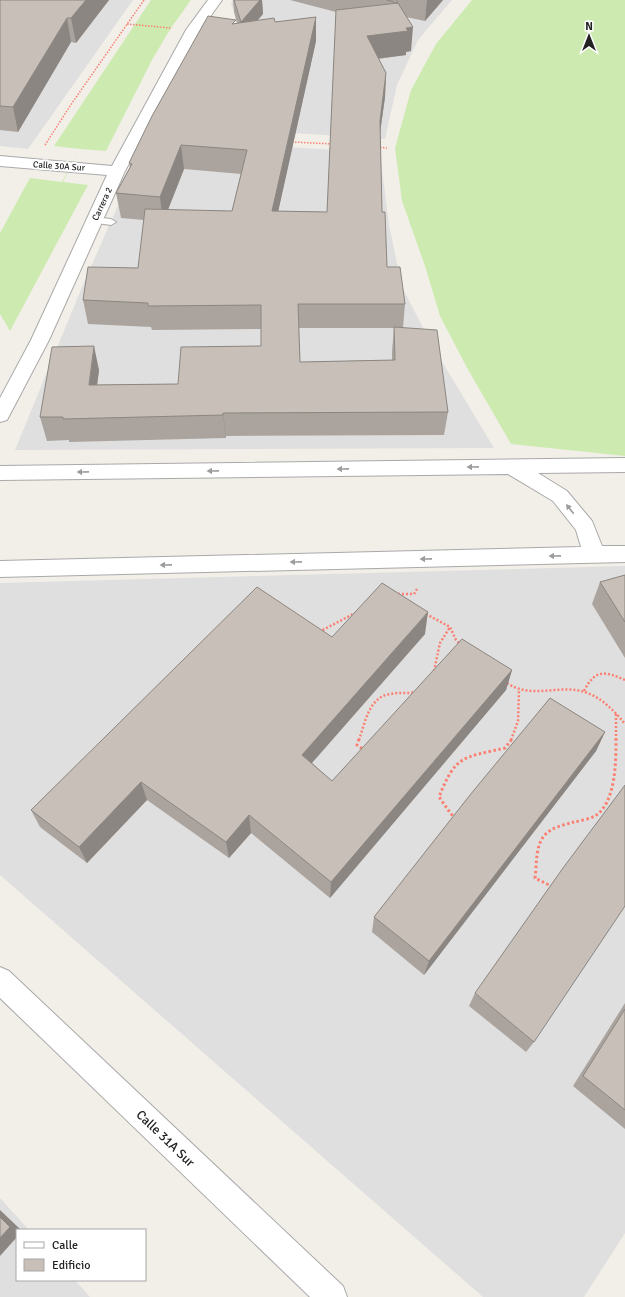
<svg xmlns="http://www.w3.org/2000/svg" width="625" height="1297" font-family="Signika,sans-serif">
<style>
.residential{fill:#e0dfdf}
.grass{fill:#cdebb0}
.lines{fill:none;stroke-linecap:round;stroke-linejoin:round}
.lane-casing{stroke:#a9a9a9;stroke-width:2}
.street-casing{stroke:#a9a9a9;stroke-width:2}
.path-far2{stroke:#fa8072;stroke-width:1.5;stroke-dasharray:1.5 1.5;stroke-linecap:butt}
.path-far1{stroke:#fa8072;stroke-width:2.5;stroke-dasharray:2 2;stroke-linecap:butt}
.path{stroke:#fa8072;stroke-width:3;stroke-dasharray:2.5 2.5;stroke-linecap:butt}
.lane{fill:#fff;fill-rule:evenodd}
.street{fill:#fff;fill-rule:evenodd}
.wall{fill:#aba49e;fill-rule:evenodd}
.shaded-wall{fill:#8b8681}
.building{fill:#c7bfb8;stroke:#8b8681}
.oneway{fill:#9c9c9c}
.labels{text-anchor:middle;stroke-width:4;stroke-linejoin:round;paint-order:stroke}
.far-street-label{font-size:9px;fill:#222;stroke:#fff}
.near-street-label{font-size:13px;fill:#222;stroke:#fff}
</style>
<rect width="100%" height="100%" fill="#f2efe9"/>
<!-- residential -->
<g class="residential">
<polygon points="0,0 133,0 28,149 0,146"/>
<polygon points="233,0 452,0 418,40 397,85 385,139 157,124 239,28 231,3"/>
<polygon points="153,138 380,153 389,225 402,287 432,345 494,448 15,450 82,287 146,142"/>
<polygon points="625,566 625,1233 584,1297 483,1297 0,875 0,583"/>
<polygon points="0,1198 29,1230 17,1230 17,1280 75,1280 90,1297 0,1297"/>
</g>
<!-- grass -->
<g class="grass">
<polygon points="151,0 191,0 171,28 153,58 106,151 80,149 63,182 88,185 10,331 0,314 0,233 30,178 62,182 80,149 54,146"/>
<polygon points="472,0 625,0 625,456 511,444 466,366 440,316 425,266 402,201 395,148 411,90 436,44"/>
</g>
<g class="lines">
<!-- lane casing -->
<g class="lane-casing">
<polygon id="lane" points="94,217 111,219 116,222 111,225 90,222 89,220"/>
</g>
<!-- street casing -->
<g class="street-casing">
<g id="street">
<polygon points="208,0 222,0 200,31 125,171 49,340 7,420 0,422 0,398 31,340 107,175 0,166 0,156 112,166 186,30"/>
<polygon points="625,458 625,472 538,473 567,491 592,521 602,546 625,546 625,562 0,577 0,561 581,547 576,530 553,501 508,474 0,480 0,466"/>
<polygon points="0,967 9,971 343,1286 347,1297 310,1297 0,998"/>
</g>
</g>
<!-- path-far2 -->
<g class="path-far2">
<polyline points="127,24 171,28"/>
<polyline points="292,142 333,144"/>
<polyline points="45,145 72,103 144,0"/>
<polyline points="377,147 387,148"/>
</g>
<!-- path-far1 -->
<g class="path-far1">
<polyline points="398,594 414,594 417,589"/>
<polyline points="426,614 450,627"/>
<polyline points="319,632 355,613"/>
<polyline points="434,671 440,643 450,627 456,640 461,645"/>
<path d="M507,683c22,15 45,4 69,7 21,3 36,18 49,34"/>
<path d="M584,691c11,-22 21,-20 41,-11"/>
<polyline points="616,714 616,740"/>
<path d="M359,740c6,-17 10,-44 32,-46 8,-2 17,0 25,-2"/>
<polyline points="511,740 518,721 519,690"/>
</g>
<!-- path -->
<g class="path">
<polyline points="359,739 357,745 364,750"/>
<path d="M457,818l-6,-4 -12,-17c17,-43 24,-39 66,-49l7,-9"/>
<path d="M553,887l-18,-9c2,-13 0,-31 9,-42 7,-9 20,-11 30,-14 6,-1 15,-3 21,-6 21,-13 21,-55 21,-77"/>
</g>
<!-- lane -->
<use href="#lane" class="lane"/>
<!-- street -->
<use href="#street" class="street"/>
</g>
<!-- wall -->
<g class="wall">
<polygon points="0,0 109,0 76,43 71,42 18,132 0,130"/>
<path d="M233,0h29l1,14 -6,7 18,1 41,-5v24l-38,170 49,1 9,-200 -46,-12h153l-18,21 -19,-4 5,34 -5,1v3l-28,4 8,14 -1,24 -5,37 2,78 5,55 18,37 -2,24 45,84 -4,23 -218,1v2l-157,4v-2l-22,1 -7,-24 59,-47 -2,15 81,-1 83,-38v-17l-109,1 -1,-3 -63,-3 -5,-24 55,-32 6,-48 -23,-2 -5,-25 14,-26 -1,-4 107,-140h1l-3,-11zM184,169l57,5 -9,37 -64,-1zM299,328h95l-2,23v9l-92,2z"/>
<polygon points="625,575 625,658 592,604 600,582"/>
<polygon points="425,634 312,763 332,781 512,670 506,690 330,898 251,833 229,858 147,800 87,863 40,827 31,810 332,637"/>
<polygon points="605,732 596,751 424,975 372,932 374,917"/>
<polygon points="475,993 534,1042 526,1052 469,1006"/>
<polygon points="625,1003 625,1129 573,1086"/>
</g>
<!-- shaded-wall -->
<g class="shaded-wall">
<polygon points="86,0 109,0 76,43 71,18"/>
<polygon points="260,0 262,0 263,14 242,38 241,22"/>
<polygon points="427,0 443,0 425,21"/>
<polygon points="316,17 316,41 273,235 272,211"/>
<polygon points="67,18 71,42 18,132 13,107"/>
<polygon points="413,27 411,51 406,52 406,55 366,60 367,36"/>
<polygon points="386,73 385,97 378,146 380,121"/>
<polygon points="181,145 184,169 163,222 160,197"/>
<polygon points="94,346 99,370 94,409 89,385"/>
<polygon points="223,413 226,436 226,438 223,415"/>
<polygon points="428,612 425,634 303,773 302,755"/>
<polygon points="512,670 506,690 330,898 331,882"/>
<polygon points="605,732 596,751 424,975 429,961"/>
<polygon points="141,782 147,800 87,863 79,847"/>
<polygon points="249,815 251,833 229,858 226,842"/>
<polygon points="0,1210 21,1230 17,1230 17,1237 0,1256"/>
</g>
<!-- building -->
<g class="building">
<polygon points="0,0 86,0 71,18 67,18 13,107 0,106"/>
<polygon points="234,0 260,0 241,22"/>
<polygon points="387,0 396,0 413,27 406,28 408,31 367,36 386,73 380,121 382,212 385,212 387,267 400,267 405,304 298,304 300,362 395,360 394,327 437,330 448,412 223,413 223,415 63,419 63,417 40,417 52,347 94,346 89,385 178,384 181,347 261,346 261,305 148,306 148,303 83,300 88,267 138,268 145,209 232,211 247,150 181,145 160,197 116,193 132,164 129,163 152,116 208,16 236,20 232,24 274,18 275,22 316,17 272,211 327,212 336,10 398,3"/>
<polygon points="625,575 625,622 600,582"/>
<polygon points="382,583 428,612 302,755 332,781 462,639 512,670 331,882 249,815 226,842 141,782 79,847 31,810 257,587 332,637"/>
<polygon points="550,698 605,732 429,961 374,917 470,795"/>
<polygon points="625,785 625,906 534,1042 475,993 563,868"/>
<polygon points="625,1009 625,1110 583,1076"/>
<polygon points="0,1217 10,1227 0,1238"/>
</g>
<!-- one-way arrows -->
<defs><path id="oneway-solid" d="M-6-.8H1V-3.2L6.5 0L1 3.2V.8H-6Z"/></defs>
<g class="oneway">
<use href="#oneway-solid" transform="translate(473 467) rotate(179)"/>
<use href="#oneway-solid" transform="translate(343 469) rotate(179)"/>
<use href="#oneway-solid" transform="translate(213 471) rotate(179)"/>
<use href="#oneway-solid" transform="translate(83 472) rotate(179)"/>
<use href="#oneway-solid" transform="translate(570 509) rotate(-128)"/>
<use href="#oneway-solid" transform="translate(555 556) rotate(179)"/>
<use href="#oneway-solid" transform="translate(426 559) rotate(179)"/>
<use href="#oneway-solid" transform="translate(296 562) rotate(179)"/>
<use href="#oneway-solid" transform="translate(166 565) rotate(179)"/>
</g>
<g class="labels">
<!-- far-street labels -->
<g class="far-street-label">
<text transform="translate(59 166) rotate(4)" y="3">Calle 30A Sur</text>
<text transform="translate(102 204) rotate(-65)" y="3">Carrera 2</text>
</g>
<!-- near-street labels -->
<g class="near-street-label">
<text transform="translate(166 1138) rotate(44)" y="5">Calle 31A Sur</text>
</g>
</g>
<!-- legend -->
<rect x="16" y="1229" width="130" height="52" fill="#ffffff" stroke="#a7a7a7"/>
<rect x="24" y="1242" width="20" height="6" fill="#ffffff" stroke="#a7a7a7"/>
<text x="52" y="1249" font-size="12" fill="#222222">Calle</text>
<rect x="24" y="1259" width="20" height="12" fill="#c7bfb8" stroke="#a7a7a7"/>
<text x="52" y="1269" font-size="12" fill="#222222">Edificio</text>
<!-- north arrow -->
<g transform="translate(589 36)" stroke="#ffffff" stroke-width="3" paint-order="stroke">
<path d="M0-3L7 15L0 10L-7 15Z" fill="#222222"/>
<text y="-6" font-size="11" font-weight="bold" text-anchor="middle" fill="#222222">N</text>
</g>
</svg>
